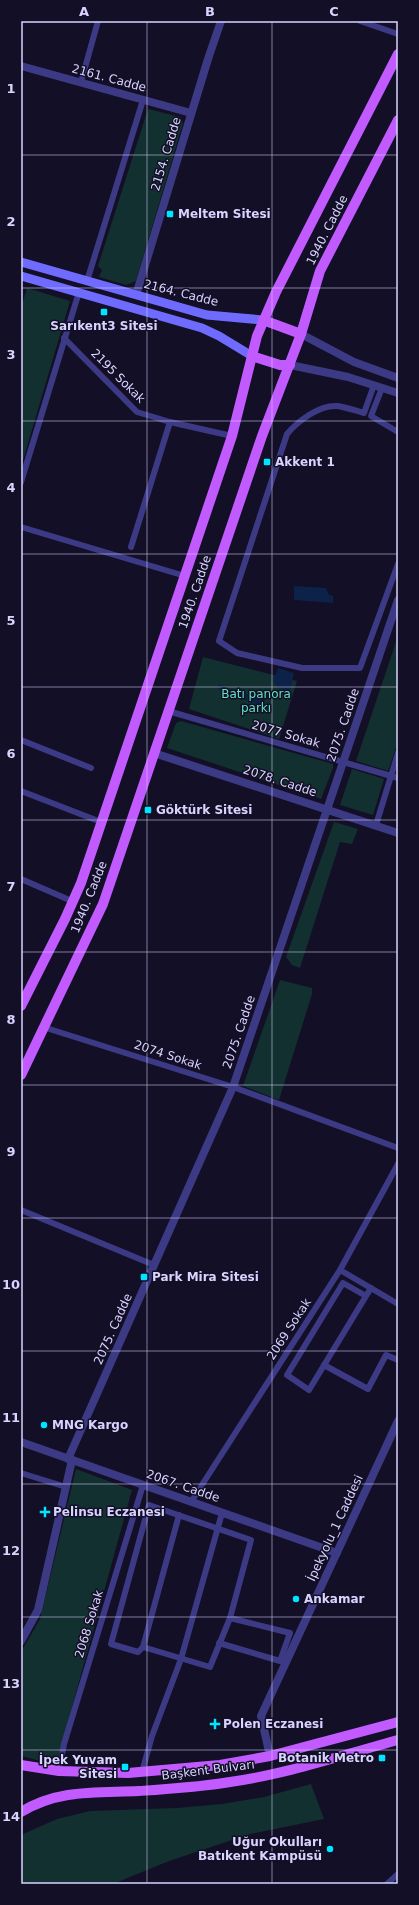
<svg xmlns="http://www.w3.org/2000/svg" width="419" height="1905" font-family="'DejaVu Sans',sans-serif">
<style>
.green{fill:#12302f}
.water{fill:#0c2248}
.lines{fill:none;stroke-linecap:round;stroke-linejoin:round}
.minor{stroke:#3d3a85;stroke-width:6}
.tertiary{stroke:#3d3a85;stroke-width:8}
.secondary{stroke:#6f6bff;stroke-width:9}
.primary{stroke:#c25bff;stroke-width:10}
.grid{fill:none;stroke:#d9d4ff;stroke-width:1;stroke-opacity:0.55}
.poi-dot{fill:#00e5ff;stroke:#130f26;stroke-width:1.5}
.labels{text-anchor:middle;stroke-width:3;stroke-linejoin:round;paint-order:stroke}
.street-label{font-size:12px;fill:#d9d4ff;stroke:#130f26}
.poi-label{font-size:12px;font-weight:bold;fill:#d9d4ff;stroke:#130f26;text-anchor:start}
.park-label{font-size:12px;fill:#5fe0c0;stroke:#130f26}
.neatline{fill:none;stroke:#d9d4ff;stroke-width:1.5}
.grid-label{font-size:13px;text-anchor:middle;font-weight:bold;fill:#d9d4ff}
</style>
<rect width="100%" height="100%" fill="#130f26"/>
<!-- green -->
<g class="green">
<polygon points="148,109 180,117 183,123 136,281 126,285 99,277 102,270 98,266"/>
<polygon points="27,288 70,301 21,467 21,308"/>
<polygon points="398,636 398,742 388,771 356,761"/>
<polygon points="203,657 297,681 279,739 189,709"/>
<polygon points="181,721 333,764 333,768 321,799 167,748 176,723"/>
<polygon points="352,769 384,779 373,815 340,805"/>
<polygon points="334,822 358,829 352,844 340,842 300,968 292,965 286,957"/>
<polygon points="280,980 312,988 312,994 279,1100 243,1086"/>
<polygon points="76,1469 132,1490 56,1765 21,1756 21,1652 40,1619"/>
<polygon points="311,1784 324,1819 250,1834 169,1861 113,1884 21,1884 21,1835 57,1819 90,1811 177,1808 222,1804 264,1797"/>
</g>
<!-- water -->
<g class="water">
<polygon points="294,586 326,588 328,594 333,596 333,603 294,600"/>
<polygon points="278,668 294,673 290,691 277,687 273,680"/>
<polygon points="219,684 226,689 240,690 251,697 255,698 262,696 265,698 264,703 262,706 218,689"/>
</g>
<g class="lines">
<!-- minor -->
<g class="minor">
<polyline points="360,21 398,34"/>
<polyline points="81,82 98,21"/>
<polyline points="87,281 143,100"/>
<polyline points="64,338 137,412 170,422 232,436"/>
<path d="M374,385l-10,28c-8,-2 -18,-6 -27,-7 -18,-1 -39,15 -50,28l-68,207 18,12 65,15h58l38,-104"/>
<polyline points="382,388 371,416 398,432"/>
<polyline points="21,482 79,292"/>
<polyline points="21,527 185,576"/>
<polyline points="131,547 170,422"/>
<polyline points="168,711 398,778"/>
<polyline points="21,740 91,768"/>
<polyline points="21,791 101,822"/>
<polyline points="376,825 398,753"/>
<polyline points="21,879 74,902"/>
<polyline points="43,1027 233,1087 398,1148"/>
<polyline points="21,1210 154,1265"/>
<polyline points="340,1270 398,1304"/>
<polyline points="366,1296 343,1283 287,1375 309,1390 366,1296 371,1288"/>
<polyline points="324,1365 368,1389 386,1355 398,1360"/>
<polyline points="21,1473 66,1487"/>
<polyline points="191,1502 340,1270 398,1164"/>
<polyline points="179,1515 143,1647 210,1667 230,1618"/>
<polyline points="143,1647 138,1652 111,1644 149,1505 251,1540 230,1618 290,1633 280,1661 219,1643"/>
<polyline points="59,1771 64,1744 143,1485"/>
<polyline points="142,1772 152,1736 181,1659 222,1513"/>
<polyline points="387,1884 398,1874"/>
</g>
<!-- tertiary -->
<g class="tertiary">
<polyline points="21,66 191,113"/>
<polyline points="136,295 208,59 221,21"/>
<polyline points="301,334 354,362 398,378"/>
<polyline points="290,365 348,377 398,393"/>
<polyline points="154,753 398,833"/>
<polyline points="21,1442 337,1553"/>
<polyline points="68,1459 233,1087 398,600"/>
<polyline points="21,1641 38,1610 72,1460"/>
<polyline points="270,1756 261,1716 398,1421"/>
</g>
<!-- secondary -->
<g class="secondary">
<polyline points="21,262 207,315 263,320"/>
<polyline points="21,276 202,328 219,336 252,356"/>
</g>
<!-- primary -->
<g class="primary">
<polyline points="263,320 301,334"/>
<polyline points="252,356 280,365 290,365"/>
<polyline points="21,1006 65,919 81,883 232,436 257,336 276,292 398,54"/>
<polyline points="21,1075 103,904 262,436 301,334 320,271 398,120"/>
<polyline points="21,1765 59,1771 128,1773 220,1765 270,1756 398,1722"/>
<path d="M21,1812c38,-23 75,-19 118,-21 30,-2 61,-4 91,-9 57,-8 112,-27 168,-42"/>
</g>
</g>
<!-- grid -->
<path class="grid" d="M147,21v1863M272,21v1863M21,155h377M21,288h377M21,421h377M21,554h377M21,687h377M21,820h377M21,952h377M21,1085h377M21,1218h377M21,1351h377M21,1484h377M21,1617h377M21,1750h377"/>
<!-- markers -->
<g class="poi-dot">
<rect x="166" y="210" width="8" height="8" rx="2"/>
<rect x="100" y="308" width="8" height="8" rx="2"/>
<rect x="263" y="458" width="8" height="8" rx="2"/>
<rect x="144" y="806" width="8" height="8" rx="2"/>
<rect x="140" y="1273" width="8" height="8" rx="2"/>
<circle cx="44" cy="1425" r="4"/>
<path d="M43 1506h4v4h4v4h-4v4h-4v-4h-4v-4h4z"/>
<circle cx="296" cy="1599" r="4"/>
<path d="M213 1718h4v4h4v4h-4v4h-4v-4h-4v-4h4z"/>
<rect x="378" y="1754" width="8" height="8" rx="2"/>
<rect x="121" y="1763" width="8" height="8" rx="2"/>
<circle cx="330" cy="1849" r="4"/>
</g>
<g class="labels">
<!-- street labels -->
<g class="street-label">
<text transform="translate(109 78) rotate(15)" y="4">2161. Cadde</text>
<text transform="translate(166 154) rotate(-73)" y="4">2154. Cadde</text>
<text transform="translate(327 230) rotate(-63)" y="4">1940. Cadde</text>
<text transform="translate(181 293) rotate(14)" y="4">2164. Cadde</text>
<text transform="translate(118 376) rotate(45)" y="4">2195 Sokak</text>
<text transform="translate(195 592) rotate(-71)" y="4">1940. Cadde</text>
<text transform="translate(343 725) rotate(-71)" y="4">2075. Cadde</text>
<text transform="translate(286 734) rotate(16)" y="4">2077 Sokak</text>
<text transform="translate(280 781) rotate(18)" y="4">2078. Cadde</text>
<text transform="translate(89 897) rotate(-68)" y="4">1940. Cadde</text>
<text transform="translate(239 1032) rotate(-71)" y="4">2075. Cadde</text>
<text transform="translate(168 1055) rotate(18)" y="4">2074 Sokak</text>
<text transform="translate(113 1329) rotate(-66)" y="4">2075. Cadde</text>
<text transform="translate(289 1329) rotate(-57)" y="4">2069 Sokak</text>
<text transform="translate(183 1486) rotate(19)" y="4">2067. Cadde</text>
<text transform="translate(335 1528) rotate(-65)" y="4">İpekyolu_1 Caddesi</text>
<text transform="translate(89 1624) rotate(-73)" y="4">2068 Sokak</text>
<text transform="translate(208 1770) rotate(-7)" y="4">Başkent Bulvarı</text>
</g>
<!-- poi labels -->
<g class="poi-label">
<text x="178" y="218">Meltem Sitesi</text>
<text x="104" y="330" text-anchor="middle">Sarıkent3 Sitesi</text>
<text x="275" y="466">Akkent 1</text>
<text x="156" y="814">Göktürk Sitesi</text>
<text x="152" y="1281">Park Mira Sitesi</text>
<text x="52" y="1429">MNG Kargo</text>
<text x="53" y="1516">Pelinsu Eczanesi</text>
<text x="304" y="1603">Ankamar</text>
<text x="223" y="1728">Polen Eczanesi</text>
<text x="374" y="1762" text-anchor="end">Botanik Metro</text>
<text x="117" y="1764" text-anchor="end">İpek Yuvam<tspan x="117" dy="14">Sitesi</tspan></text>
<text x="322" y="1846" text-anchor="end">Uğur Okulları<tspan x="322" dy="14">Batıkent Kampüsü</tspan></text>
</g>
<!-- park labels -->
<g class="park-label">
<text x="256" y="698">Batı panora<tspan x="256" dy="14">parkı</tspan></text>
</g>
</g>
<!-- border -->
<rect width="419" height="1905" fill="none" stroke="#130f26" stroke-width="44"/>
<rect x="22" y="22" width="375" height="1861" class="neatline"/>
<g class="grid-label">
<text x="84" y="16">A</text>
<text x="210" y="16">B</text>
<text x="334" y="16">C</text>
<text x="11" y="93">1</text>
<text x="11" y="226">2</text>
<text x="11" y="359">3</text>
<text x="11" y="492">4</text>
<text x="11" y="625">5</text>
<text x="11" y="758">6</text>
<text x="11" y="891">7</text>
<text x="11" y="1024">8</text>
<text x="11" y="1156">9</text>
<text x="11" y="1289">10</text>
<text x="11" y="1422">11</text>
<text x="11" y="1555">12</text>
<text x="11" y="1688">13</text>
<text x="11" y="1821">14</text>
</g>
</svg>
